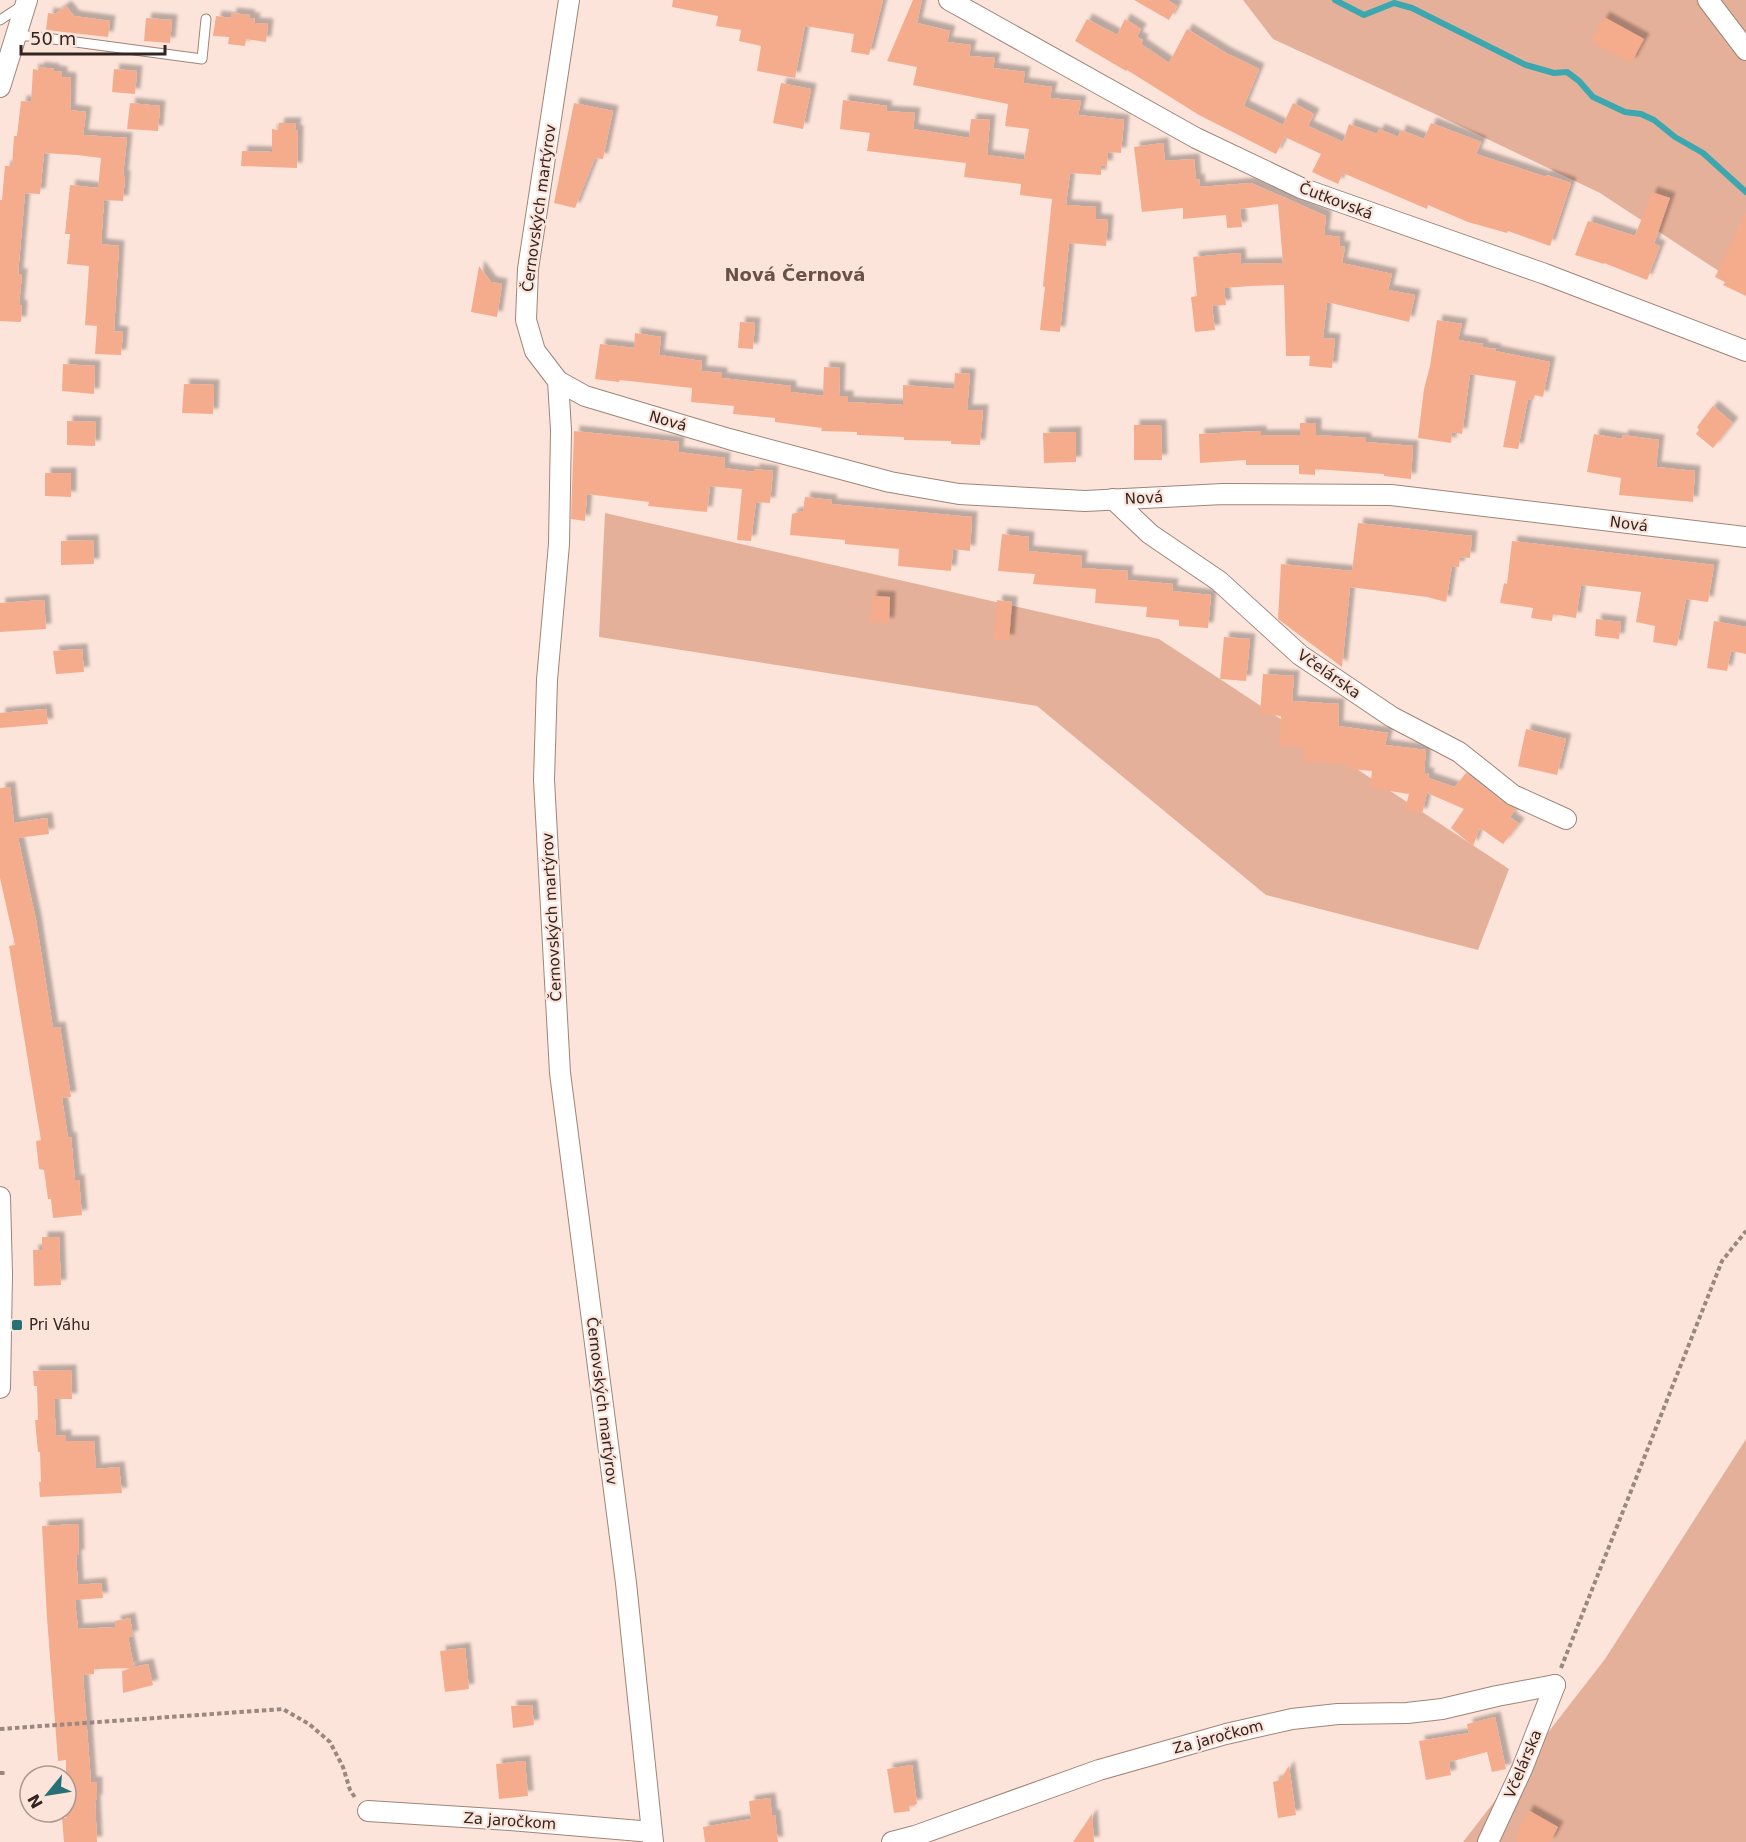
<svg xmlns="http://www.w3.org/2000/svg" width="1746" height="1842" font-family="'DejaVu Sans',sans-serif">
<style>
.green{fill:#e5b099}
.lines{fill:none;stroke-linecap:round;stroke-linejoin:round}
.stream{stroke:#3da7b0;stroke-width:6}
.building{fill:#f5ac8d;filter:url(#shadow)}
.lane-casing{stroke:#9f8478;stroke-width:11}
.street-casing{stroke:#9f8478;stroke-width:22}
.path{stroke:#9a8880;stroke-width:4;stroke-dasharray:4.5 3;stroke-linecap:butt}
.lane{stroke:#fff;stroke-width:9}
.street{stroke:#fff;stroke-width:20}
.poi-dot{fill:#267177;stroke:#fde4da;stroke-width:2}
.labels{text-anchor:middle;stroke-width:4.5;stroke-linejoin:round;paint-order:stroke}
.street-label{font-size:15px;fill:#302520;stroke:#fde4da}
.poi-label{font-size:15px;fill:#302520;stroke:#fde4da;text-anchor:start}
.quarter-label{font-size:18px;font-weight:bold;fill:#6b5147;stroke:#fde4da}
</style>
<defs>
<filter id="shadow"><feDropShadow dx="5.5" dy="-5.5" stdDeviation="1.5" flood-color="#0004"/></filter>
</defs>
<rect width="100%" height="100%" fill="#fde4da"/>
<!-- green -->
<g class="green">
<polygon points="1243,0 1746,0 1746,289 1600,193 1435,114 1273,39"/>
<polygon points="605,513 1159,639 1509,869 1478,950 1266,895 1037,706 599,637"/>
<polygon points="1746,1439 1746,1842 1463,1842 1605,1659"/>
</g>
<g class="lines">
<!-- stream -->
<polyline class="stream" points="1335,0 1364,15 1394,3 1412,8 1526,65 1554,73 1567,72 1579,81 1593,97 1625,112 1641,114 1654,120 1675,137 1703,153 1746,192"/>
</g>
<!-- building -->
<g class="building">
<polygon points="673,0 883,0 869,55 851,52 854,34 805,26 795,78 757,71 761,46 739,41 741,30 716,26 718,16 672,7"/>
<polygon points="913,0 922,0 917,23 950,31 947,42 971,45 969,56 995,58 993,68 1025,72 1023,83 1052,87 1050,98 1081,101 1078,115 1124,120 1121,153 1108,152 1107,166 1101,165 1101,175 1070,173 1066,205 1096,207 1096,219 1108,220 1106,246 1069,243 1060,332 1040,330 1045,287 1043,286 1052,199 1020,195 1021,184 964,177 966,163 867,151 870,133 840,129 843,100 887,106 886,111 915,113 913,129 969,138 971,119 990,120 987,155 1024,160 1029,129 1005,126 1008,104 913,85 917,67 887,61"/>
<polygon points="1134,0 1167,0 1177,6 1169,20"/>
<polygon points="66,6 74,16 110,21 108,37 46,30 48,13 55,14"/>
<polygon points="231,13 250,15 249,18 255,18 254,23 268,24 266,42 246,39 245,46 228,44 229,37 213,36 216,16 231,18"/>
<polygon points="1604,17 1644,39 1631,63 1591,42"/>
<polygon points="146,18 172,20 170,43 144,41"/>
<polygon points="1087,19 1117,35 1125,19 1141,29 1137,37 1143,40 1141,44 1169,63 1187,29 1226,53 1259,69 1244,106 1283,125 1293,103 1314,114 1308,126 1343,142 1349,124 1377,134 1379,129 1398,137 1401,130 1424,139 1431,123 1481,142 1476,154 1546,177 1547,175 1571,183 1550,246 1508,231 1507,233 1468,222 1428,205 1427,209 1343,173 1338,184 1312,172 1321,154 1285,137 1276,154 1199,115 1127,70 1126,71 1075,41"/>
<polygon points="39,67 54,69 54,71 62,72 62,77 71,78 70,110 86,112 83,135 127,138 123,176 125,176 123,201 104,200 101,244 119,246 114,331 123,332 121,355 95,354 97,326 85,325 89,266 67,264 70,234 65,234 70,185 98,188 101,158 77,155 44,153 40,194 25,193 18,274 22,274 19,305 22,306 21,322 0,321 0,200 2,200 5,166 12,166 14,136 17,136 21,101 31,102 33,69 38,70"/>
<polygon points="114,69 137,71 135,94 112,92"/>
<polygon points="781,83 811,89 803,129 773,123"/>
<polygon points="130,103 160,106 158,131 127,129"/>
<polygon points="574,103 613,111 603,159 595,158 575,208 554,203"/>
<polygon points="279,123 296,123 295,130 298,131 297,168 241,166 242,151 272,152 272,129 278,130"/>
<polygon points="1163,143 1165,161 1194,159 1196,180 1199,179 1200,187 1251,183 1326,216 1324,235 1340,237 1339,246 1345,247 1342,263 1392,274 1388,290 1415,295 1409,322 1327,302 1323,338 1335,339 1332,368 1309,366 1310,356 1286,356 1284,285 1251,286 1224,288 1226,305 1212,306 1215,330 1195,332 1191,297 1197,296 1193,257 1240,253 1241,264 1283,263 1278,204 1240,209 1242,227 1227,228 1226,215 1183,219 1183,208 1142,212 1134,147"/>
<polygon points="1652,192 1670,198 1654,244 1660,246 1647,280 1604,263 1604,264 1575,255 1588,221 1635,236"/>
<polygon points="1746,212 1746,296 1723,285 1725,282 1715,277"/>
<polygon points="479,266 491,282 502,284 497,317 471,312"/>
<polygon points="1437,320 1462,324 1458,340 1483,344 1482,347 1496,349 1495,351 1550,362 1543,397 1535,395 1533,400 1528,399 1518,449 1503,447 1516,381 1470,374 1462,434 1452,432 1451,443 1418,438 1424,389 1430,366"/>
<polygon points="740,322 755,323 753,349 738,348"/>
<polygon points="635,333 661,337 659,355 702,361 701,371 722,373 722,378 791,386 791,392 823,396 824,367 840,368 839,396 848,396 848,402 903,405 903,385 954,389 955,373 970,374 967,410 983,410 980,445 951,444 951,441 904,440 904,437 857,435 857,432 821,431 822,428 775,422 775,418 733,414 734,406 691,402 692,388 620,380 619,382 595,379 600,344 634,348"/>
<polygon points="63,364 95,366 94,394 62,391"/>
<polygon points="184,384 214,385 213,414 182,413"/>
<polygon points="1713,406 1733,423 1713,448 1696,434 1699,430 1697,427"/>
<polygon points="67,421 96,422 95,446 67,445"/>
<polygon points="1300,423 1316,423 1316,435 1366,438 1366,442 1413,446 1411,479 1384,476 1384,474 1315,469 1315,475 1299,474 1299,465 1246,465 1246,460 1200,463 1199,434 1261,431 1261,435 1300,435"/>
<polygon points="1134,425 1161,425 1162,460 1134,460"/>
<polygon points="574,431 679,442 678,452 725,458 724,468 754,472 754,469 773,471 770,503 756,502 751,541 737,540 742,489 710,486 707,512 648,506 649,502 587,494 585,521 571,519"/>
<polygon points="1076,432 1076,462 1044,463 1043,433"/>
<polygon points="1594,434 1622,439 1623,435 1659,440 1656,467 1695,471 1693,502 1619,495 1621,478 1587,472"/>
<polygon points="45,473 71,473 71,497 45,496"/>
<polygon points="805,497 832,500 831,504 972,517 970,551 953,549 951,571 898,566 899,549 845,544 845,540 790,535 792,514 803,511"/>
<polygon points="1358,523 1472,536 1470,558 1460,557 1459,567 1452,566 1446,602 1427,597 1350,587 1342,667 1278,619 1281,564 1352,571"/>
<polygon points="1002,534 1029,537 1028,551 1082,556 1081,568 1128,571 1127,580 1173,584 1172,591 1211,595 1208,628 1179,626 1179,620 1146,617 1147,607 1095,603 1096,589 1033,584 1035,574 998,571"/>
<polygon points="93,540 94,564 61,565 61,541"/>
<polygon points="1512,541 1714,565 1708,602 1686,599 1677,646 1653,642 1655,626 1636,622 1641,592 1581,585 1576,618 1553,614 1552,621 1531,618 1533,608 1500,603 1504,583 1507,584"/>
<polygon points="872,596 890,597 889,623 870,622"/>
<polygon points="44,600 46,629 0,632 0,603"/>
<polygon points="997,600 1012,602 1009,640 994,639"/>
<polygon points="1596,619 1621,622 1619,639 1595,636"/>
<polygon points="1714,621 1746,627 1746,654 1731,651 1727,671 1707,668"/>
<polygon points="1224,637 1250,639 1246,681 1220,679"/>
<polygon points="82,649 84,672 56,674 53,651"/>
<polygon points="1263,674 1294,676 1292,701 1339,704 1338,726 1388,733 1385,745 1426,750 1424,773 1429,773 1428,778 1455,787 1466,773 1506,804 1516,809 1510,817 1519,824 1503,844 1480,828 1473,846 1451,828 1464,809 1427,793 1422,814 1405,809 1409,794 1370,788 1372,771 1348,769 1349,765 1303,761 1304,747 1279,746 1281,716 1260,714"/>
<polygon points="46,709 48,724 0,728 0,713"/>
<polygon points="1526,729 1566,739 1557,775 1518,766"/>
<polygon points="10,787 14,823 47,818 49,834 18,838 36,920 53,1028 60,1027 71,1097 62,1098 68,1138 71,1137 75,1180 79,1180 82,1215 53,1218 51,1199 48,1199 44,1170 39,1169 36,1141 41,1140 9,946 15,945 0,878 0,788"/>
<polygon points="42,1237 59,1237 61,1285 34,1286 33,1250 42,1250"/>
<polygon points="71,1370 72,1399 54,1399 56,1436 66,1435 66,1441 94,1441 96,1469 119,1467 122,1493 40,1497 39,1482 41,1482 40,1452 38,1452 35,1420 38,1420 37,1386 34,1386 33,1371"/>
<polygon points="78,1524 79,1555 76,1555 78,1585 101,1583 103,1598 75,1600 78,1629 116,1627 115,1621 130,1618 133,1636 128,1637 134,1667 148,1664 153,1685 123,1693 122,1671 133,1668 94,1669 94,1674 83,1675 91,1782 97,1782 97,1800 95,1800 97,1842 64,1842 62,1818 66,1818 66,1760 58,1761 47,1618 42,1526"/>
<polygon points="465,1648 469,1689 445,1692 440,1651"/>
<polygon points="532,1705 534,1725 513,1728 511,1706"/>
<polygon points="1495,1717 1506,1769 1492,1772 1487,1752 1449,1762 1451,1775 1426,1780 1419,1741 1469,1733 1467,1724"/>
<polygon points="525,1761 528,1796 499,1799 496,1764"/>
<polygon points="912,1765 917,1804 909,1806 910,1811 894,1813 887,1769"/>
<polygon points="1289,1766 1296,1815 1278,1818 1273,1782 1280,1780"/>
<polygon points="770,1798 772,1815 775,1815 778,1842 705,1842 703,1827 751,1819 749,1801"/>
<polygon points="1528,1810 1558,1827 1550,1842 1516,1842 1518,1838 1516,1837"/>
<polygon points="1092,1814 1094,1842 1073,1842"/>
</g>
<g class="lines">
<!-- lane casing -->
<g class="lane-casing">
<g id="lane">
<polyline points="0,20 23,5"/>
<polyline points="16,36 31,36 202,59 206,19"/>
</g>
</g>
<!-- street casing -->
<g class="street-casing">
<g id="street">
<polyline points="569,0 528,269 526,320 535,351 558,381 561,430 559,544 547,680 544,780 560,1073 626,1583 653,1842"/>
<polyline points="949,0 1196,138 1301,188 1545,274 1746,351"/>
<polyline points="1708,0 1746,50"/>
<polyline points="0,87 27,0"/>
<polyline points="558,381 585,396 729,439 890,482 959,494 1085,501 1223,494 1391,495 1746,537"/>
<polyline points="1113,499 1150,534 1219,581 1300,655 1392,717 1459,752 1513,795 1566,819"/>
<polyline points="0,1197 2,1274 0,1388"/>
<polyline points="368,1811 510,1820 652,1832"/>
<polyline points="892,1842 915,1836 1099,1770 1226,1734 1292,1719 1338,1714 1407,1713 1442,1709 1497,1696 1555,1685"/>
<polyline points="1488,1842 1522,1769 1555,1685"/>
</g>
</g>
<!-- path -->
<g class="path">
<polyline points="1561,1668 1722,1261 1746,1231"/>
<polyline points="0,1729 283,1709 309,1724 330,1742 343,1767 350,1790 356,1799"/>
<polyline points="0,1773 7,1773"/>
</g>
<!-- lane -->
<use href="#lane" class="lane"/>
<!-- street -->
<use href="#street" class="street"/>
</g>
<!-- markers -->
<rect class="poi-dot" x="11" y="1319" width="12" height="12" rx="3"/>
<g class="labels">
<!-- street labels -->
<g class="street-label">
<text transform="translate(1336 201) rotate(21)" y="5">Čutkovská</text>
<text transform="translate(539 208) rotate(-82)" y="5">Černovských martýrov</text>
<text transform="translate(668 421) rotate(16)" y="5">Nová</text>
<text transform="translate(1144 498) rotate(-3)" y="5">Nová</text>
<text transform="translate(1629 524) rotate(7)" y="5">Nová</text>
<text transform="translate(1329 674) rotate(35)" y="5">Včelárska</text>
<text transform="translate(552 917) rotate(-93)" y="5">Černovských martýrov</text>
<text transform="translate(602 1401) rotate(83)" y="5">Černovských martýrov</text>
<text transform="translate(1218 1737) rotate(-15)" y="5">Za jaročkom</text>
<text transform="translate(1523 1764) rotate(-67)" y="5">Včelárska</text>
<text transform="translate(510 1821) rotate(4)" y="5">Za jaročkom</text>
</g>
<!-- poi labels -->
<g class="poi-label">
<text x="29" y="1330">Pri Váhu</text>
</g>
<!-- quarter labels -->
<g class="quarter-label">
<text x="795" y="281">Nová Černová</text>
</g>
</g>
<!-- north arrow -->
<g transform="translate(48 1794) rotate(240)"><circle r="28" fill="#fde4da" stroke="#ab9890" stroke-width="1.5"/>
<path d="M0-4.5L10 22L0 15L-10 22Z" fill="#267177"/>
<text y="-9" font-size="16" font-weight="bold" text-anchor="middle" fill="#302520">N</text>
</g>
<!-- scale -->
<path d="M21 45v9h144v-9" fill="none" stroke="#302520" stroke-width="3"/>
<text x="30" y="45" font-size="18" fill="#302520" stroke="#fde4da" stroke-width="4.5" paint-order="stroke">50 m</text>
</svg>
